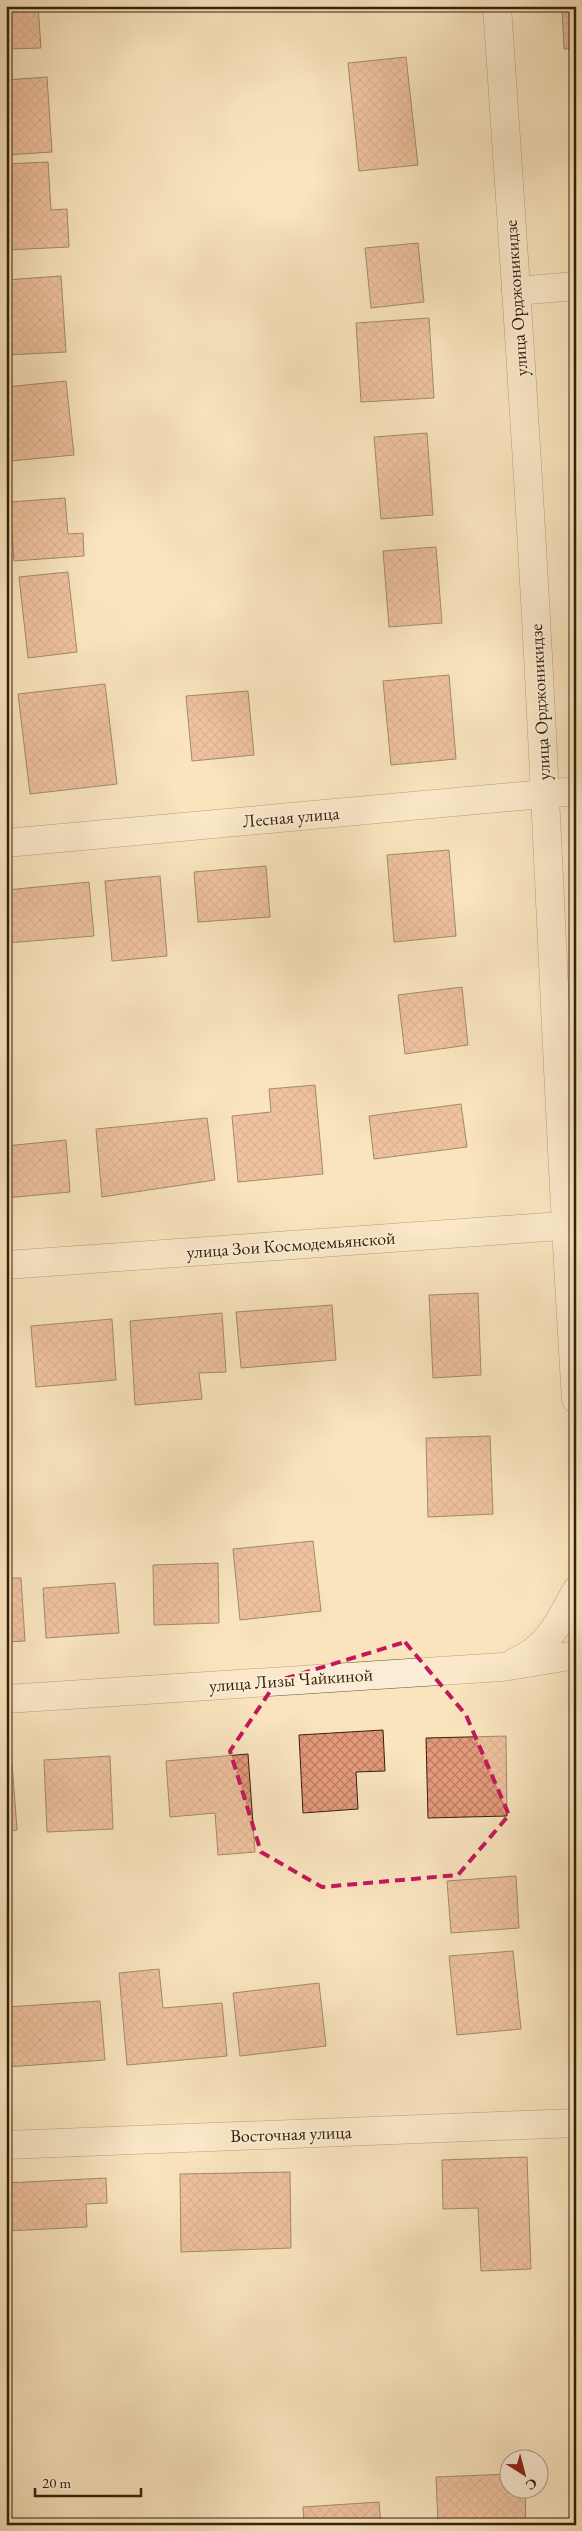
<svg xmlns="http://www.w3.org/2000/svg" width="582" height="2531" font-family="'EB Garamond',serif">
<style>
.building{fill:url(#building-cross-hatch);stroke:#372009}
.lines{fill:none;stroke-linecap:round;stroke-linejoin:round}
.minor-casing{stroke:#685136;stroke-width:29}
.minor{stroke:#fbedd5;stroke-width:28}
.marked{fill:none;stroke:#c2185b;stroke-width:4;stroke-dasharray:10 6;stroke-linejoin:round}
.labels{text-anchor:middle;stroke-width:4;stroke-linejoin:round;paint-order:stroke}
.street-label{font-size:18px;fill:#372009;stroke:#fbedd5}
</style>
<defs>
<pattern id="building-cross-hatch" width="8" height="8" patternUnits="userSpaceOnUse" patternTransform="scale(1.25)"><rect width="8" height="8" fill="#e4997b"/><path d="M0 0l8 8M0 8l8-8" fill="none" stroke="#ba7c63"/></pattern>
</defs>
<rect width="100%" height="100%" fill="#f9e4be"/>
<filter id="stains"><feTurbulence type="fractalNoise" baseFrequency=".004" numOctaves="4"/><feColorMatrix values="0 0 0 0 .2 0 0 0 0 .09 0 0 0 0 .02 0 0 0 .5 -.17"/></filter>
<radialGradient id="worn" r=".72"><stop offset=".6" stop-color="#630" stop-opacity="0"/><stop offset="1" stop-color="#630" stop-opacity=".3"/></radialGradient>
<!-- building -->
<g class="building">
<polygon points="6,6 38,6 41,48 6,49"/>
<polygon points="562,6 576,6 576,49 564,49"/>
<polygon points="406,57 418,165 359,171 348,63"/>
<polygon points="47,77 52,152 6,155 6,80"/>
<polygon points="571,140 576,140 576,188 574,188"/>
<polygon points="48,162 51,210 67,209 69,247 6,250 6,164"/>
<polygon points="418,243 424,302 371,308 365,248"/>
<polygon points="61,276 66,352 6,355 6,280"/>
<polygon points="429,318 434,398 361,402 356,323"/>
<polygon points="66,381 74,455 10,461 6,427 6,387"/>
<polygon points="427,433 433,515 381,519 374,437"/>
<polygon points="65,498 68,534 83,533 84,556 14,561 10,502"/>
<polygon points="436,547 442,623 389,627 383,551"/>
<polygon points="68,572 77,652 28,658 19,577"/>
<polygon points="449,675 456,759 391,765 383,681"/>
<polygon points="105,684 117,784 30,794 18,694"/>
<polygon points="248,691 254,755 192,761 186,696"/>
<polygon points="449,850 456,936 394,942 387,855"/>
<polygon points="266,866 270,917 198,922 194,872"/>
<polygon points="160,876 167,956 112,961 105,881"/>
<polygon points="89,882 94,936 6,943 6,890"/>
<polygon points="462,987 468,1045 405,1054 398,995"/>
<polygon points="315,1085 323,1174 238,1182 232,1116 271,1112 269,1089"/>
<polygon points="461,1104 467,1147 374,1159 369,1116"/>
<polygon points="207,1118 215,1180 102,1197 96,1129"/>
<polygon points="66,1140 70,1192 6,1198 6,1146"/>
<polygon points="478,1293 481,1375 433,1378 429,1295"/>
<polygon points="332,1305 336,1360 241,1368 236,1312"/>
<polygon points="222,1313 226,1372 199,1373 202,1399 135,1405 130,1321"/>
<polygon points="112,1319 116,1380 36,1387 31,1326"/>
<polygon points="490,1436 493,1514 428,1517 426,1438"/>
<polygon points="313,1541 321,1611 240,1620 233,1549"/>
<polygon points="218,1563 219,1623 154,1625 153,1565"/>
<polygon points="6,1578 21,1578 25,1641 6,1642"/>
<polygon points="115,1583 119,1633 46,1638 43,1588"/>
<polygon points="383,1730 385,1771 356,1772 358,1809 303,1813 299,1735"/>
<polygon points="506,1736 507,1816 428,1818 426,1738"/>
<polygon points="248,1754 255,1852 218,1855 215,1813 170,1817 166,1761"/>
<polygon points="110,1756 113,1829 47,1832 44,1760"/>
<polygon points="6,1762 12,1762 17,1830 6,1831"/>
<polygon points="516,1876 519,1928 451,1933 447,1881"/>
<polygon points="513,1951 521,2029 457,2035 449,1956"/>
<polygon points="159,1969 163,2008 222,2003 227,2056 127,2065 119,1973"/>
<polygon points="319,1983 326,2046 240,2056 233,1993"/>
<polygon points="100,2001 105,2060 6,2067 6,2007"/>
<polygon points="527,2157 531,2269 481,2271 478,2208 443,2209 442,2160"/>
<polygon points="290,2172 291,2248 181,2252 180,2174"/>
<polygon points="106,2178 107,2203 86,2204 87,2227 6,2231 6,2183"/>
<polygon points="510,2474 510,2488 525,2488 526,2525 438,2525 436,2477"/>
<polygon points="379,2502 381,2525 304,2525 303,2507"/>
</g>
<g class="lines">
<!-- minor casing -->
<g class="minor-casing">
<g id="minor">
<path d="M497,6c18,264 36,527 48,791 10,200 18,401 31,602"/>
<polyline points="516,291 576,286"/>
<polyline points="6,843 576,791"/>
<polyline points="6,1265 576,1225"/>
<path d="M515,1662c34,-15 44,-40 61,-71"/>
<polyline points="6,1699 502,1667 576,1655"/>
<polyline points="6,2145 576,2123"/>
</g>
</g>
<!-- minor -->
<use href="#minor" class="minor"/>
</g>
<!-- marked area -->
<path d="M0 0H582V2531H0ZM405,1642l61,73 43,100 -51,60 -136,12 -61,-35 -31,-101 47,-70z" fill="#f9e4be" fill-opacity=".55" fill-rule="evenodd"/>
<path class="marked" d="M405,1642l61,73 43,100 -51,60 -136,12 -61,-35 -31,-101 47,-70z"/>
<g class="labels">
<!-- street labels -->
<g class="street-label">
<text transform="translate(516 298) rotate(-94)" y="6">улица Орджоникидзе</text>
<text transform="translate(540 702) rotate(-93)" y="6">улица Орджоникидзе</text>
<text transform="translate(291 817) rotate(-5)" y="6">Лесная улица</text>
<text transform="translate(291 1245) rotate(-4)" y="6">улица Зои Космодемьянской</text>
<text transform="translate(291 1680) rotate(-4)" y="6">улица Лизы Чайкиной</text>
<text transform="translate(291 2134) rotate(-2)" y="6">Восточная улица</text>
</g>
</g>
<!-- margin -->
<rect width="582" height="2531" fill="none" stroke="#f9e4be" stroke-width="25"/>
<rect x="8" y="8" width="567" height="2516" fill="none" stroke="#372009" stroke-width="2.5"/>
<rect x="12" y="12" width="557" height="2506" fill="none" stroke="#372009"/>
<!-- north arrow -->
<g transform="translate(524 2474) rotate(144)"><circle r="24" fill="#fbedd5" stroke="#ad9b83"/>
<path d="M0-4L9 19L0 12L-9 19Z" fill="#8f2418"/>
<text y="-8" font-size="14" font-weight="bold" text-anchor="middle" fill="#372009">С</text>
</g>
<!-- scale -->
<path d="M35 2488v8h106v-8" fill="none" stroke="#372009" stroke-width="2.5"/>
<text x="42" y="2488" font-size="15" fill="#372009" stroke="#fbedd5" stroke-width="4" paint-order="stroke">20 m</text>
<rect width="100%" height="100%" filter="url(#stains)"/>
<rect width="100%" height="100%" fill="url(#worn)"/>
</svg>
